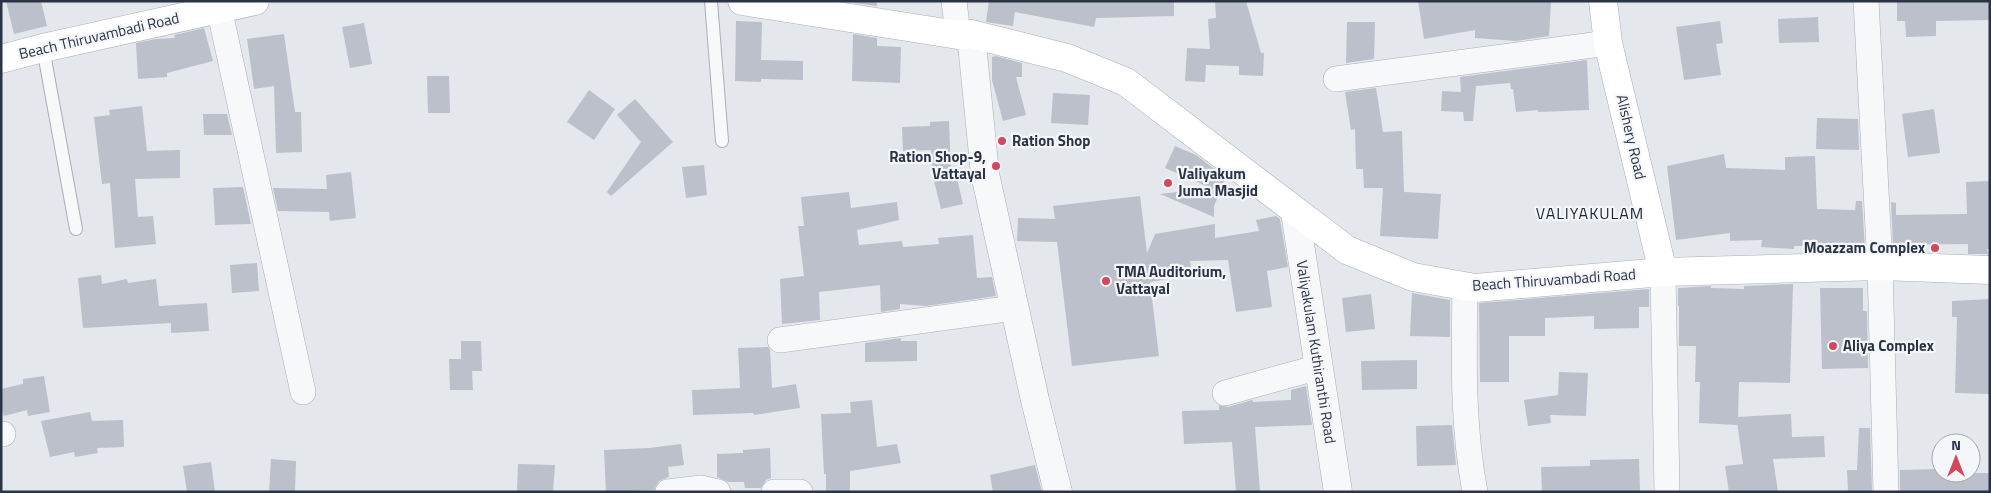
<svg xmlns="http://www.w3.org/2000/svg" width="1991" height="493" font-family="'Titillium Web',sans-serif">
<style>
.building{fill:#bbc0ca}
.lines{fill:none;stroke-linecap:round;stroke-linejoin:round}
.service-casing{stroke:#a9aeb7;stroke-width:14}
.minor-casing{stroke:#a9aeb7;stroke-width:26}
.tertiary-casing{stroke:#a9aeb7;stroke-width:29}
.secondary-casing{stroke:#a9aeb7;stroke-width:29}
.service{stroke:#f7f8fa;stroke-width:12}
.minor{stroke:#f7f8fa;stroke-width:25}
.tertiary{stroke:#f7f8fa;stroke-width:28}
.secondary{stroke:#fff;stroke-width:28}
.poi-dot{fill:#d1495b;stroke:#f4f6f9;stroke-width:2}
.labels{text-anchor:middle;stroke-width:4.5;stroke-linejoin:round;paint-order:stroke}
.street-label{font-size:15px;fill:#2b3445;stroke:#f4f6f9}
.poi-label{font-size:15px;font-weight:bold;fill:#2b3445;stroke:#f4f6f9;text-anchor:start}
.neighbourhood-label{font-size:16px;letter-spacing:1px;fill:#1d2536;stroke:#f4f6f9}
</style>
<rect width="100%" height="100%" fill="#e4e7ec"/>
<!-- building -->
<g class="building">
<polygon points="6,1 41,1 47,26 14,34"/>
<polygon points="854,1 877,1 877,6 854,3"/>
<polygon points="989,1 1174,1 1174,16 1096,18 1094,27 1015,12 1013,26 986,22"/>
<polygon points="1215,1 1246,1 1261,53 1264,53 1263,76 1239,75 1239,66 1206,65 1205,82 1185,81 1187,48 1210,49 1208,19 1216,18"/>
<polygon points="1418,1 1551,1 1549,36 1516,41 1475,38 1475,30 1424,39"/>
<polygon points="1897,1 1990,1 1990,20 1936,21 1936,36 1906,37 1905,21 1897,21"/>
<polygon points="1818,17 1819,42 1779,43 1778,19"/>
<polygon points="736,21 762,22 761,60 803,61 803,80 761,79 761,82 735,81"/>
<polygon points="1720,21 1723,43 1716,44 1721,75 1684,80 1676,27"/>
<polygon points="1347,22 1375,22 1374,59 1346,63"/>
<polygon points="364,23 372,64 350,68 342,27"/>
<polygon points="204,28 213,61 167,73 167,77 138,79 136,43 156,39 175,38 174,35"/>
<polygon points="284,34 295,112 301,112 302,152 276,153 274,86 254,89 247,39"/>
<polygon points="853,34 877,38 877,46 901,47 900,83 852,81"/>
<polygon points="996,56 1022,63 1022,77 1016,77 1026,115 1003,121 992,80 992,57"/>
<polygon points="1587,60 1589,110 1538,112 1538,110 1516,112 1513,89 1511,89 1510,83 1476,86 1473,121 1464,121 1463,112 1441,111 1442,91 1461,92 1460,77"/>
<polygon points="427,76 449,76 450,113 428,113"/>
<polygon points="1376,88 1383,132 1402,131 1404,192 1441,194 1438,239 1380,236 1383,188 1364,188 1363,169 1356,169 1355,129 1351,130 1345,92"/>
<polygon points="589,90 615,109 594,140 567,122"/>
<polygon points="1053,93 1090,95 1088,125 1051,123"/>
<polygon points="635,99 673,142 611,196 607,192 641,142 617,115"/>
<polygon points="142,106 147,151 180,150 180,178 135,179 138,217 153,216 156,244 115,248 110,183 102,184 94,117 110,115 109,110"/>
<polygon points="1934,109 1940,153 1908,157 1902,114"/>
<polygon points="203,114 227,114 232,135 204,135"/>
<polygon points="1817,118 1858,119 1859,150 1816,149"/>
<polygon points="949,121 951,175 956,174 963,204 941,209 932,173 931,150 903,151 902,127 930,126 930,122"/>
<polygon points="1175,146 1196,155 1226,178 1214,206 1214,217 1160,194 1211,188 1165,168"/>
<polygon points="1724,154 1726,168 1785,170 1785,157 1815,156 1817,209 1855,210 1856,201 1862,201 1865,251 1819,252 1818,246 1794,246 1794,249 1761,247 1762,240 1730,241 1730,233 1676,240 1667,166"/>
<polygon points="704,165 707,195 686,198 682,167"/>
<polygon points="351,172 356,218 330,221 329,212 278,211 273,188 327,189 326,175"/>
<polygon points="1990,181 1990,249 1987,249 1988,254 1968,254 1968,244 1893,245 1891,202 1896,203 1896,215 1967,214 1966,182"/>
<polygon points="243,187 251,224 215,225 213,188"/>
<polygon points="849,192 851,208 897,202 899,220 857,230 859,245 902,241 903,247 939,244 938,238 973,235 977,278 992,277 996,296 926,306 900,304 900,309 881,312 880,285 819,292 820,320 782,324 780,279 804,276 798,226 804,226 801,197"/>
<polygon points="1140,196 1147,253 1155,234 1215,224 1215,238 1259,231 1256,220 1276,216 1280,219 1288,267 1267,271 1272,307 1236,312 1228,260 1190,261 1192,275 1150,282 1159,356 1072,366 1057,242 1017,241 1018,218 1055,219 1053,206"/>
<polygon points="257,263 259,291 232,293 230,265"/>
<polygon points="101,275 102,284 127,279 128,283 156,279 159,306 207,303 209,331 171,333 171,323 83,328 78,278"/>
<polygon points="1793,284 1790,383 1739,382 1738,417 1791,414 1792,437 1824,436 1825,457 1773,459 1778,492 1729,492 1725,466 1743,464 1737,422 1737,425 1699,423 1700,382 1695,382 1696,346 1679,346 1679,306 1678,306 1678,288 1711,286 1711,288 1744,289 1744,286"/>
<polygon points="1820,288 1863,288 1863,311 1867,311 1868,368 1822,369"/>
<polygon points="1649,289 1649,307 1639,307 1639,328 1594,329 1594,316 1545,318 1545,336 1509,336 1509,382 1480,382 1479,303"/>
<polygon points="1412,293 1450,300 1450,337 1410,336"/>
<polygon points="1371,294 1375,329 1346,332 1342,298"/>
<polygon points="1990,299 1990,394 1955,393 1957,317 1952,317 1952,301"/>
<polygon points="901,338 901,341 917,341 917,361 865,362 865,343"/>
<polygon points="461,341 481,341 482,371 472,371 473,390 450,390 449,359 461,359"/>
<polygon points="768,347 770,350 772,388 796,384 800,408 754,415 753,413 693,415 692,390 740,388 738,348"/>
<polygon points="1417,360 1417,389 1362,390 1361,361"/>
<polygon points="1559,372 1588,373 1586,416 1550,415 1551,423 1528,426 1524,400 1558,395"/>
<polygon points="44,376 50,412 28,416 27,410 4,416 1,407 1,389 23,384 23,379"/>
<polygon points="1306,386 1312,425 1255,427 1260,492 1236,492 1232,442 1184,444 1182,411 1219,410 1219,405 1228,407 1252,400 1253,402 1291,400 1291,390"/>
<polygon points="872,400 877,447 897,444 901,463 850,471 850,492 826,492 826,474 824,474 821,414 851,413 850,402"/>
<polygon points="90,412 92,421 123,420 124,447 97,448 98,453 75,457 74,452 50,457 41,421"/>
<polygon points="1452,425 1456,465 1417,466 1416,426"/>
<polygon points="1859,428 1870,428 1872,492 1848,492 1847,470 1857,470"/>
<polygon points="681,444 684,465 668,467 669,477 659,481 654,490 606,492 604,450 649,448"/>
<polygon points="770,448 771,478 766,480 761,488 745,488 744,482 728,482 717,477 717,454 743,453 743,450"/>
<polygon points="271,459 296,461 295,492 269,492"/>
<polygon points="1639,459 1640,492 1542,492 1541,467 1590,466 1590,460"/>
<polygon points="211,462 215,492 187,492 183,466"/>
<polygon points="518,464 555,465 553,492 517,492"/>
<polygon points="1035,465 1042,492 993,492 990,475"/>
<polygon points="1937,469 1937,472 1941,473 1990,473 1990,492 1900,492 1900,470"/>
</g>
<g class="lines">
<!-- service casing -->
<g class="service-casing">
<g id="service">
<polyline points="711,1 722,141"/>
<polyline points="43,48 76,229"/>
</g>
</g>
<!-- minor casing -->
<g class="minor-casing">
<g id="minor">
<polyline points="954,1 958,35"/>
<polyline points="1866,1 1880,266 1886,492"/>
<polyline points="219,8 303,392"/>
<polyline points="1336,79 1608,43"/>
<polyline points="1663,272 1667,492"/>
<path d="M1465,286c-1,69 -3,139 10,206"/>
<polyline points="780,340 1014,308"/>
<polyline points="1225,393 1319,367"/>
<polyline points="1,434 3,434"/>
<polyline points="668,492 701,488 718,492"/>
<polyline points="774,492 800,492"/>
</g>
</g>
<!-- tertiary casing -->
<g class="tertiary-casing">
<g id="tertiary">
<polyline points="971,34 985,174 1035,400 1058,492"/>
<polyline points="1295,212 1338,492"/>
</g>
</g>
<!-- secondary casing -->
<g class="secondary-casing">
<g id="secondary">
<polyline points="742,1 958,35 971,34 1067,58 1126,82 1347,250 1413,277 1475,288 1663,272 1880,266 1990,270"/>
<polyline points="1603,1 1608,43 1663,272"/>
<polyline points="1,59 43,48 255,1"/>
</g>
</g>
<!-- service -->
<use href="#service" class="service"/>
<!-- minor -->
<use href="#minor" class="minor"/>
<!-- tertiary -->
<use href="#tertiary" class="tertiary"/>
<!-- secondary -->
<use href="#secondary" class="secondary"/>
</g>
<!-- markers -->
<g class="poi-dot">
<circle cx="1002" cy="141" r="5"/>
<circle cx="996" cy="166" r="5"/>
<circle cx="1168" cy="183" r="5"/>
<circle cx="1935" cy="248" r="5"/>
<circle cx="1106" cy="281" r="5"/>
<circle cx="1833" cy="346" r="5"/>
</g>
<g class="labels">
<!-- street labels -->
<g class="street-label">
<text transform="translate(99 36) rotate(-13)" y="5">Beach Thiruvambadi Road</text>
<text transform="translate(1631 137) rotate(77)" y="5">Alishery Road</text>
<text transform="translate(1554 280) rotate(-4)" y="5">Beach Thiruvambadi Road</text>
<text transform="translate(1316 352) rotate(81)" y="5">Valiyakulam Kuthiranthi Road</text>
</g>
<!-- poi labels -->
<g class="poi-label">
<text x="1012" y="146">Ration Shop</text>
<text x="986" y="162" text-anchor="end">Ration Shop-9,<tspan x="986" dy="17">Vattayal</tspan></text>
<text x="1178" y="179">Valiyakum<tspan x="1178" dy="17">Juma Masjid</tspan></text>
<text x="1925" y="253" text-anchor="end">Moazzam Complex</text>
<text x="1116" y="277">TMA Auditorium,<tspan x="1116" dy="17">Vattayal</tspan></text>
<text x="1843" y="351">Aliya Complex</text>
</g>
<!-- neighbourhood labels -->
<g class="neighbourhood-label">
<text x="1590" y="219">VALIYAKULAM</text>
</g>
</g>
<!-- border -->
<rect width="1991" height="493" fill="none" stroke="#2b3445" stroke-width="5"/>
<!-- north arrow -->
<g transform="translate(1956 458)"><circle r="24" fill="#f4f6f9" stroke="#a4a8b1"/>
<path d="M0-4L9 19L0 12L-9 19Z" fill="#d1495b"/>
<text y="-8" font-size="14" font-weight="bold" text-anchor="middle" fill="#2b3445">N</text>
</g>
</svg>
